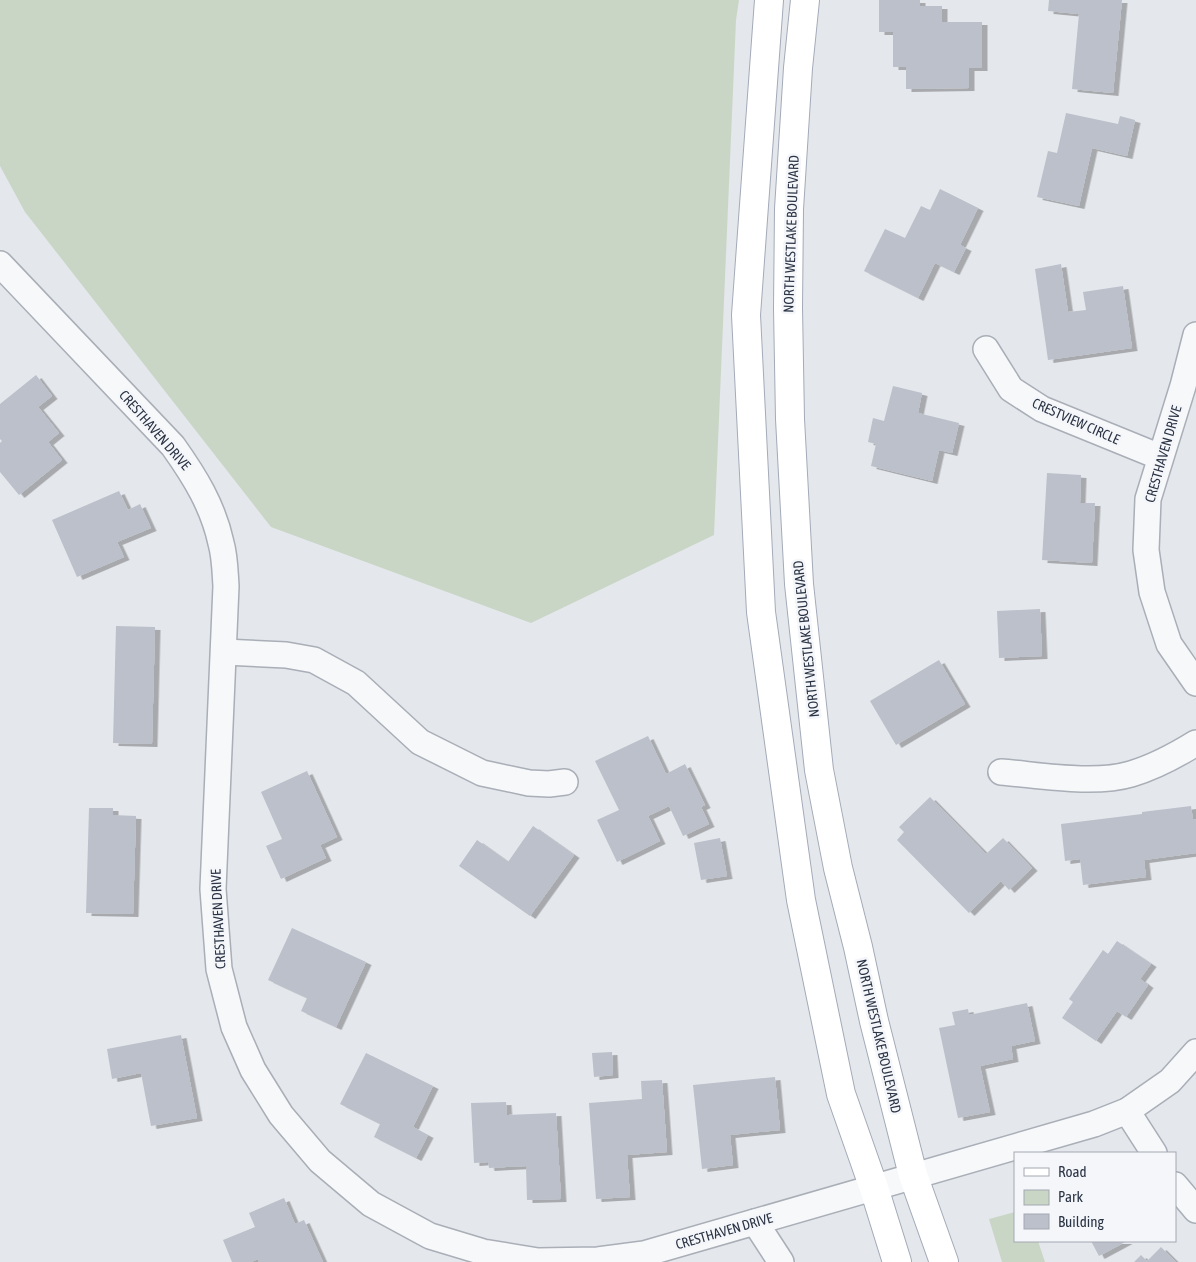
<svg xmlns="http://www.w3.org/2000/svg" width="1196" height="1262" font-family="'Asap Condensed',sans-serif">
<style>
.green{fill:#c9d6c5}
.building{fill:#bbc0ca;filter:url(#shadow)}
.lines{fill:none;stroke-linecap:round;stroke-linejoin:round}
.minor-casing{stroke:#a9aeb7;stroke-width:28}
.major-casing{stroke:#a3abb8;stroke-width:30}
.minor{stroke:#f7f8fa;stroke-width:25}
.major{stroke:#fff;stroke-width:28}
.labels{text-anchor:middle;stroke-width:5;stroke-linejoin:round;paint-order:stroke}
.street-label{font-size:14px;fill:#2b3445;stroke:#f4f6f9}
</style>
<defs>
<filter id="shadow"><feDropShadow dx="5.5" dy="3" stdDeviation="0" flood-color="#0004"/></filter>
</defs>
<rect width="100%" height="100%" fill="#e4e7ec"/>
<!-- green -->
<g class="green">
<polygon points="0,0 739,0 736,20 714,535 531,623 271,527 25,212 0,166"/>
<polygon points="1015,1212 1015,1241 1038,1241 1045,1262 1002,1262 989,1219"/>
</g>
<!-- building -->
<g class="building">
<polygon points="879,0 920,0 920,6 942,6 942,22 982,22 982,68 969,68 969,88 906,89 906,67 893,67 893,32 879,32"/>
<polygon points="1049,0 1122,0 1113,93 1072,89 1079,14 1048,11"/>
<polygon points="1066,113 1118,124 1120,116 1135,120 1127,156 1092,148 1079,206 1037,197 1048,151 1057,153"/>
<polygon points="940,189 978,208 960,245 966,248 954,272 935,263 918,298 864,271 885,229 905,238 921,206 930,210"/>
<polygon points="1061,264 1068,312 1086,310 1083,292 1123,286 1132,348 1048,360 1035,269"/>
<polygon points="36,375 52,396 38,407 59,433 48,442 62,460 19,495 0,472 0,443 2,441 0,439 0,404"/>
<polygon points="893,386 922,393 918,413 959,423 952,453 939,450 932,481 871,466 876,444 868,442 873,418 884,421"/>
<polygon points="1047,473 1081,475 1080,503 1095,503 1092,563 1042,560"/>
<polygon points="119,491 128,510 140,504 151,528 117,542 124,557 77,577 52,520"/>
<polygon points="1040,609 1042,656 999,658 997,611"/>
<polygon points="116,626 155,627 152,744 113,743"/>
<polygon points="939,660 965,704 896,745 870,701"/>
<polygon points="648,736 666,774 685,764 705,805 701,807 709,824 683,836 669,806 648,816 660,841 617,862 597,820 619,810 595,761"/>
<polygon points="307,771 337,837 320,845 326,858 281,879 266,846 282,839 261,792"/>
<polygon points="930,797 986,854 1003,838 1032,868 1009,890 1001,881 969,913 897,840 904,832 899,827"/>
<polygon points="1191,806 1193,820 1196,819 1196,853 1144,860 1146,877 1083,885 1080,859 1065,861 1061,824 1142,814 1142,812"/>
<polygon points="89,808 113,808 113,815 136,816 133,914 86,913"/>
<polygon points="533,826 574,855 530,916 459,866 477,840 508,862"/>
<polygon points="720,838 727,876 701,880 694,843"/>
<polygon points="292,928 366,962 336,1027 301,1011 307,998 268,980"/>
<polygon points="1117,941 1151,964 1140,979 1148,985 1126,1017 1117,1011 1096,1041 1062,1018 1073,1002 1069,999 1103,950 1108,954"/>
<polygon points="1027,1003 1035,1041 1011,1046 1013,1059 980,1066 990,1112 958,1118 939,1028 955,1025 952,1012 968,1009 969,1015"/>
<polygon points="181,1035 197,1118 151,1126 141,1073 112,1079 107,1049"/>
<polygon points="612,1052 613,1075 594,1077 592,1053"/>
<polygon points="366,1053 433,1086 413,1127 428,1135 416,1158 374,1137 380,1124 340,1104"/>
<polygon points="775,1077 780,1130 730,1135 733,1165 702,1169 693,1085"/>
<polygon points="662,1080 667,1152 627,1155 630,1197 596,1199 589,1103 642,1099 641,1081"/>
<polygon points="506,1102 507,1115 556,1113 561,1199 527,1200 526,1166 489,1168 488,1162 474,1163 471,1103"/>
<polygon points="284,1198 295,1224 304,1220 323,1262 259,1262 258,1259 251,1262 232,1262 223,1240 255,1227 249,1213"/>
<polygon points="1091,1241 1127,1241 1099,1256"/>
<polygon points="1161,1247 1176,1262 1134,1262 1141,1255 1147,1261"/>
</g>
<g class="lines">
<!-- minor casing -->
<g class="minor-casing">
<g id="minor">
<path d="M0,264l173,182c22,31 40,60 48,97 4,14 4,29 5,43l-13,303 6,80 15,58 19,43 28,45 39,46 51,43 59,32 53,16 55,9 60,-1 46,-6 450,-130 33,-13 43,-30 26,-29"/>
<polyline points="1196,335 1183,386 1148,499 1146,550 1152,592 1169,644 1196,683"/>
<polyline points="986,349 1011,389 1042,409 1160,457"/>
<polyline points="224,652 286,655 314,660 356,683 420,742 482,773 529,783 549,784 565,782"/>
<path d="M1001,772c38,3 93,13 130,2 24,-7 44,-18 65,-31"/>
<polyline points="1127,1111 1154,1153"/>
<polyline points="1175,1185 1196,1210"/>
<polyline points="755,1222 781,1262"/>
</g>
</g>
<!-- major casing -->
<g class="major-casing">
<g id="major">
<polyline points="769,0 746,315 761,612 801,900 841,1094 874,1188 897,1262"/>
<polyline points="805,0 798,68 789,209 788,308 790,419 799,584 819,770 838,868 858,947 874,1021 913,1175 944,1262"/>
</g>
</g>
<!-- minor -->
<use href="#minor" class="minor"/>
<!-- major -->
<use href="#major" class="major"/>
</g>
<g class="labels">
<!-- street labels -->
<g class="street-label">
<text transform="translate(791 234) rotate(-88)" y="5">NORTH WESTLAKE BOULEVARD</text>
<text transform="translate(1076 421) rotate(24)" y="5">CRESTVIEW CIRCLE</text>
<text transform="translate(155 430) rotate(49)" y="5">CRESTHAVEN DRIVE</text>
<text transform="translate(1163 454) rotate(-74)" y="5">CRESTHAVEN DRIVE</text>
<text transform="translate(806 639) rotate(-96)" y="5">NORTH WESTLAKE BOULEVARD</text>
<text transform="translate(218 919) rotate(-93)" y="5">CRESTHAVEN DRIVE</text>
<text transform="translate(879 1036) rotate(77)" y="5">NORTH WESTLAKE BOULEVARD</text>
<text transform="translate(724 1231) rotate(-16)" y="5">CRESTHAVEN DRIVE</text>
</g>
</g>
<!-- legend -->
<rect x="1014" y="1152" width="162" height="90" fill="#f4f6f9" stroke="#a4a8b1"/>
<rect x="1024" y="1168" width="25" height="8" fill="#ffffff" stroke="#a4a8b1"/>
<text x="1058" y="1177" font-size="15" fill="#2b3445">Road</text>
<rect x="1024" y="1190" width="25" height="15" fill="#c9d6c5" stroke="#a4a8b1"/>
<text x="1058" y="1202" font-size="15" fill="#2b3445">Park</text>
<rect x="1024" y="1214" width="25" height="15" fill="#bbc0ca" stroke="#a4a8b1"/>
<text x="1058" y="1227" font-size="15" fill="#2b3445">Building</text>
</svg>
